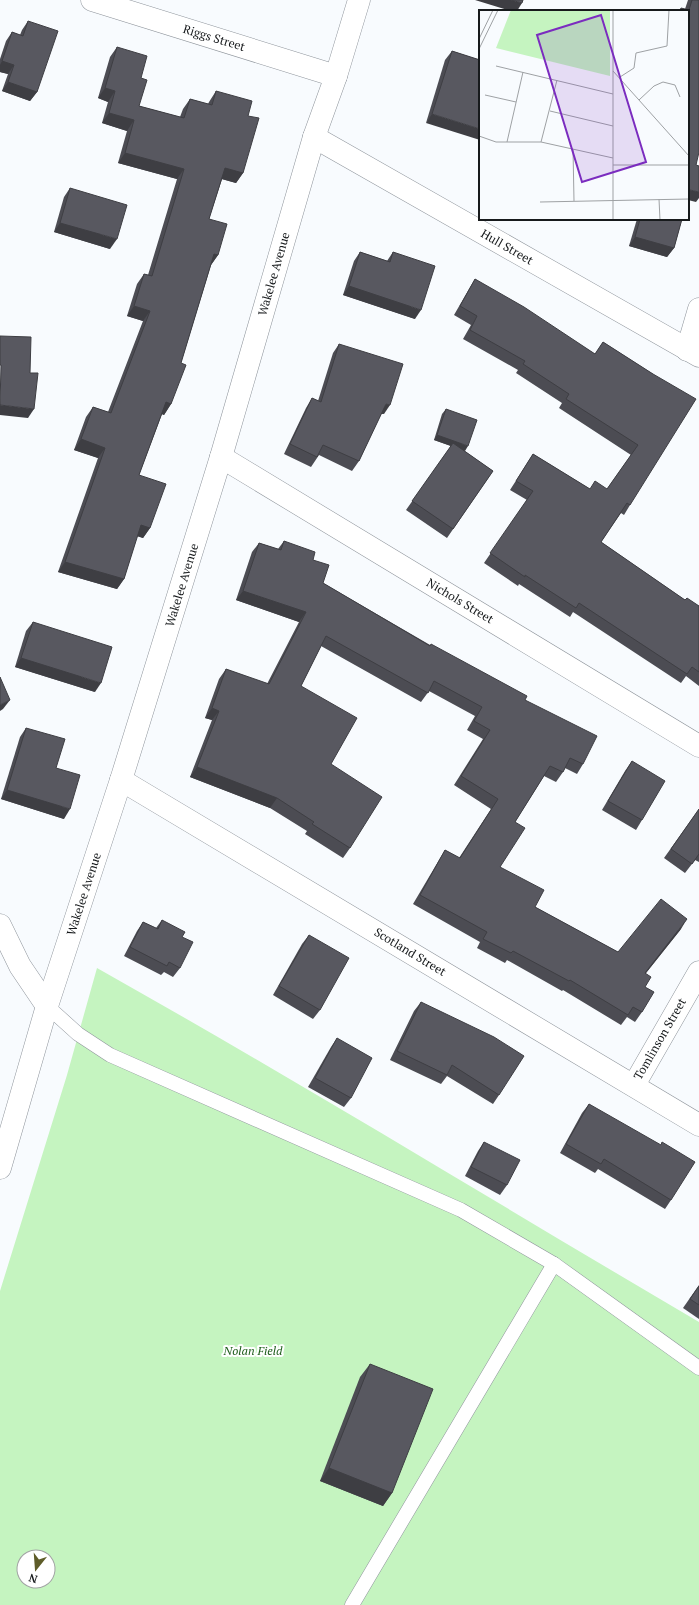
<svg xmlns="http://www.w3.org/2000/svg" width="699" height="1605" font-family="'PT Serif',serif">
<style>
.green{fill:#c5f4c0;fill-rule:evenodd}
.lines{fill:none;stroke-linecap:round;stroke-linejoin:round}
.service-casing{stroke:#8f959c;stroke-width:15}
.minor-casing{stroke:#8f959c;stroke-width:23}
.secondary-casing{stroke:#8f959c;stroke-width:23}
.service{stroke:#fff;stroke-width:14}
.minor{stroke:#fff;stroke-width:22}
.secondary{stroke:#fff;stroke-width:22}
.wall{fill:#4c4c53}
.shaded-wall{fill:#3e3e43}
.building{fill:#585860;stroke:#3e3e43}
.labels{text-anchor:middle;stroke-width:4;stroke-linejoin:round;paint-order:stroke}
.street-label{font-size:12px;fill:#171a1c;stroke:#fff}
.park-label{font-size:12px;font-style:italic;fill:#1d5c1a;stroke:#fff}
.inset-road{fill:none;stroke:#9ea1a4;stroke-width:1}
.view{fill:#7b2cbf;fill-opacity:0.15;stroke:#7b2cbf;stroke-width:2}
.inset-edge{fill:none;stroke:#171a1c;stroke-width:2}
</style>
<rect width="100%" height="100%" fill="#f8fbfe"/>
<!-- green -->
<path class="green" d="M97,968c203,114 401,236 602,354v283h-699v-314l67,-216zM24,1557h24v24h-24z"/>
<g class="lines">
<!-- service casing -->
<g class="service-casing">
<g id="service">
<polyline points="47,1006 78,1034 110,1055 461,1210 554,1264 352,1605"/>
<polyline points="554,1264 699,1368"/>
</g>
</g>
<!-- minor casing -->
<g class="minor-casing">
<g id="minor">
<polyline points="92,0 336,76"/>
<polyline points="314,137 699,356"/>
<polyline points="687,350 699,309"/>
<polyline points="221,457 699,746"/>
<polyline points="121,780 699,1125"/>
<polyline points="634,1085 699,972"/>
</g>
</g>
<!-- secondary casing -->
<g class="secondary-casing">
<g id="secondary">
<polyline points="0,925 20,966 47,1006"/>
<polyline points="0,1168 47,1006 121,780 221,457 314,137 336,76 359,0"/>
</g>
</g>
<!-- service -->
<use href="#service" class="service"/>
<!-- minor -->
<use href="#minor" class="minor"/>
<!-- secondary -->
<use href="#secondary" class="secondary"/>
</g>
<!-- wall -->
<g class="wall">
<polygon points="688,0 699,0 696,165 696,202 688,11 679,11 681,8 685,9"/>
<polygon points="28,21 37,92 30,101 2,91 8,74 0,72 0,59 6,41 12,32 20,35 22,30"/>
<polygon points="117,47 141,78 139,106 180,117 183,109 190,99 208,104 209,102 216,91 248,116 243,173 236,183 222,179 209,219 218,255 211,265 181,363 171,404 164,415 162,414 139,475 150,528 143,538 137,536 124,579 117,589 58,572 98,458 74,450 86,417 93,407 108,412 143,321 127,316 137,284 144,274 148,275 177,179 118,163 127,131 102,123 108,102 98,98 110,57"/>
<polygon points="452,51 480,60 426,123 445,60"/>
<polygon points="70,188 110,249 54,232 64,197"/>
<polygon points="637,219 682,219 674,248 667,257 629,246"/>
<polygon points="360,252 387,261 393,252 415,319 343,295 354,261"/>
<polygon points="475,279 595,354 603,342 653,374 630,505 624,515 621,513 601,542 685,600 699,606 699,686 686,676 681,683 573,612 570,617 519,584 518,586 484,563 527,500 510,490 533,454 590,489 607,489 631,455 559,408 562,403 516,373 518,370 463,339 471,325 454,315 469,289"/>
<polygon points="339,344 384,414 381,414 359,461 352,471 319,455 311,467 284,454 306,408 312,398 318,401 333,353"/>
<polygon points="446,409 465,451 463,450 493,471 447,538 406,510 451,446 434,440 442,414"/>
<polygon points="284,541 313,560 323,583 525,700 583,764 577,774 565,768 563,772 556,782 544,776 515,822 500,867 535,907 618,952 681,929 646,973 645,987 642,1012 635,1022 627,1017 621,1025 563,990 562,991 507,960 505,963 477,948 480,942 413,904 439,860 445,850 459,858 491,809 454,785 483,739 467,730 475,716 429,691 421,702 321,646 301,686 331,764 350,848 343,858 305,834 307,831 270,808 190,777 212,720 205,718 219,679 226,669 267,684 299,622 236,600 252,552 259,543 278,549"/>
<polygon points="33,622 95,692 15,667 26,631"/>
<polygon points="26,728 56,768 64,819 1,799 20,737"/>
<polygon points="632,761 642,820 636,830 602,810 625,771"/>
<polygon points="699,809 699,862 695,860 685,873 664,858"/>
<polygon points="162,920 182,937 180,968 173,977 164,972 161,975 124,956 137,931 143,922 156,928"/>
<polygon points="309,935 320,1010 313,1019 273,995 302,944"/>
<polygon points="421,1002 499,1095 493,1104 447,1076 441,1084 390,1060 414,1011"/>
<polygon points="337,1038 351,1098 344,1107 308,1087 331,1047"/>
<polygon points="589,1104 671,1200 665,1209 598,1169 595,1173 560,1153 582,1113"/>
<polygon points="484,1142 507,1185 500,1195 465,1176 478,1151"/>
<polygon points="699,1285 699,1319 683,1308"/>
<polygon points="370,1364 392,1493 383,1506 320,1481 360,1377"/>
</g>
<!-- shaded-wall -->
<g class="shaded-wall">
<polygon points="475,0 511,0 522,3 517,11 511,11"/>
<polygon points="2,61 14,65 8,74 0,72 0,65"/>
<polygon points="8,82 37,92 30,101 2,91"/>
<polygon points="105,88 115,91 108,102 98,98"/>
<polygon points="109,113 134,120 127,131 102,123"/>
<polygon points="432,114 480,129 480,140 426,123"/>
<polygon points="125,153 184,169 177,179 118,163"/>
<polygon points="225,168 243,173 236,183 218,178"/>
<polygon points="690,190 699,192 699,198 696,202 688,200 688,192"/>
<polygon points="60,223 117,239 110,249 54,232"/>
<polygon points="635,237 674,248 667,257 629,246"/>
<polygon points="214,254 218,255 211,265"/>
<polygon points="349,286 421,310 415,319 343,295"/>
<polygon points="134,306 150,311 143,321 127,316"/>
<polygon points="166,402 171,404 164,415 159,413"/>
<polygon points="386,404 390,405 384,414 380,413"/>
<polygon points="0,405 34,409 28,418 0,415"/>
<polygon points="437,435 468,446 465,451 434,440"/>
<polygon points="81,439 105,448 98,458 74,450"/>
<polygon points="141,525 150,528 143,538 134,535"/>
<polygon points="65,562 124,579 117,589 58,572"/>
<polygon points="243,591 306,612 299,622 236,600"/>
<polygon points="21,658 101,683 95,692 15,667"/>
<polygon points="10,700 3,709 0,711 0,705"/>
<polygon points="212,708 219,711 212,720 205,718"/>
<polygon points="197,767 277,798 270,808 190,777"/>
<polygon points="7,790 70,809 64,819 1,799"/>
<polygon points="687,919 681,929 638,983 645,973"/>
<polygon points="329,1468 392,1493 383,1506 320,1481"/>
</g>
<!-- building -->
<g class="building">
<polygon points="511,0 523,0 522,3"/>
<polygon points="692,0 699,0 699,152 696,165 699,166 699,192 690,190 688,196 688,11 680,11 681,8 689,10"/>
<polygon points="28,21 58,31 37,92 8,82 14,65 2,61 12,32 23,36"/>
<polygon points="117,47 147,56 141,78 147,80 139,106 184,118 190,99 212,105 216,91 252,101 248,116 259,118 243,173 225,168 209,219 227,224 218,255 214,254 181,363 186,365 171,404 166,402 139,475 166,484 150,528 141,525 124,579 65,562 105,448 81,439 93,407 111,413 150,311 134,306 144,274 152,276 184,169 125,153 134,120 109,113 115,91 105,88"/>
<polygon points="452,51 480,60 480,129 432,114"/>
<polygon points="70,188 127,205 117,239 60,223"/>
<polygon points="640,219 682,219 674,248 635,237"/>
<polygon points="360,252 390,262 393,252 435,266 421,310 349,286"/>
<polygon points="475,279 524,307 595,354 603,342 653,374 696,399 630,505 627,503 601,542 685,600 687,598 699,606 699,672 692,667 687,674 579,603 576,608 525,575 525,577 490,553 533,491 516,481 533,454 590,489 595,481 607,489 638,445 566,399 569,394 523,364 525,361 470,330 477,316 460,306"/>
<polygon points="0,336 31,337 30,373 38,373 34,409 0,405 1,365 0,365"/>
<polygon points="339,344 403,364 390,405 386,404 359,461 323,445 317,457 290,444 312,398 321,402"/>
<polygon points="446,409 477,420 468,446 437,435"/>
<polygon points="453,443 493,471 453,529 412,501"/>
<polygon points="284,541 315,552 313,560 329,565 323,583 430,646 431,644 527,696 525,700 597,736 583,764 570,758 563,772 550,766 515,822 525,828 500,867 544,890 535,907 618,952 661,899 687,919 645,973 651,977 645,987 654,992 642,1012 633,1007 628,1015 570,980 569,981 513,951 511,953 483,939 487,932 420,895 445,850 460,858 498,799 461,776 490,730 474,721 482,707 434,681 428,693 326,636 301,686 357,718 331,764 382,797 350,848 312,824 314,822 277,798 197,767 219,711 212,708 226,669 269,684 306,612 243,591 259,543 281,550"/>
<polygon points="33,622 112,647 101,683 21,658"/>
<polygon points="0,677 10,700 0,705"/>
<polygon points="26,728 65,739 56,768 80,775 70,809 7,790"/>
<polygon points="632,761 665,781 642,820 608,801"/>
<polygon points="699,809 699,854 692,864 671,849"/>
<polygon points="162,920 185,932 182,937 193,942 180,968 169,962 167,966 130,947 143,922 158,929"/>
<polygon points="309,935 349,958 320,1010 279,986"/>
<polygon points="421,1002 494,1037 524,1056 499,1095 452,1065 447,1075 397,1051"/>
<polygon points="337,1038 372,1058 351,1098 315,1078"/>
<polygon points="589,1104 661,1145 662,1142 695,1162 671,1200 604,1159 601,1164 566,1144"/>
<polygon points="484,1142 520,1160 507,1185 471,1167"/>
<polygon points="699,1286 699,1305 690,1299"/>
<polygon points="370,1364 433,1389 392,1493 329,1468"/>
</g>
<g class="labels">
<!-- street labels -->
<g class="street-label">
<text transform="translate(214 38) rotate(17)" y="4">Riggs Street</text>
<text transform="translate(507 247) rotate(30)" y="4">Hull Street</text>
<text transform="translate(274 274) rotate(-74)" y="4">Wakelee Avenue</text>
<text transform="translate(182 585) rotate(-73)" y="4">Wakelee Avenue</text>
<text transform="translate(460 601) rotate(31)" y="4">Nichols Street</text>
<text transform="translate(84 894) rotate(-72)" y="4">Wakelee Avenue</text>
<text transform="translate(410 952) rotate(31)" y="4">Scotland Street</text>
<text transform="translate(660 1039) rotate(-60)" y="4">Tomlinson Street</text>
</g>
<!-- park labels -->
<g class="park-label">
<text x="253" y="1355">Nolan Field</text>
</g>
</g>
<!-- overview -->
<g transform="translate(479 10)">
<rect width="210" height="210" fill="#f8fbfe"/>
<path d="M32,0h99v66l-114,-28z" fill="#c5f4c0"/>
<path class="inset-road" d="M134,0v210M0,29l14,-29M0,39l19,-39M17,56l117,28M134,61l76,85M141,67l14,-9 2,-15 31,-7 2,-36M6,85l31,7M160,90l15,-14 9,-4 12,3 5,12M71,101l63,15M0,126l17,6h45l72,16M28,132l16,-70M62,132l16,-62M94,139l1,52M134,155h76M180,189l1,21M61,192l149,-3"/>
<path class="view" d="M122,5l45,147 -64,20 -45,-147z"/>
<rect width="210" height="210" class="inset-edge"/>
</g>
<!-- north arrow -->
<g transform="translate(36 1569) rotate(197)"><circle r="19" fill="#ffffff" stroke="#a2a3a4"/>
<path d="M0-3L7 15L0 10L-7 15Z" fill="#5e5c29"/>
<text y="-6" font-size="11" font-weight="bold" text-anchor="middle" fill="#171a1c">N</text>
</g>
</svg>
